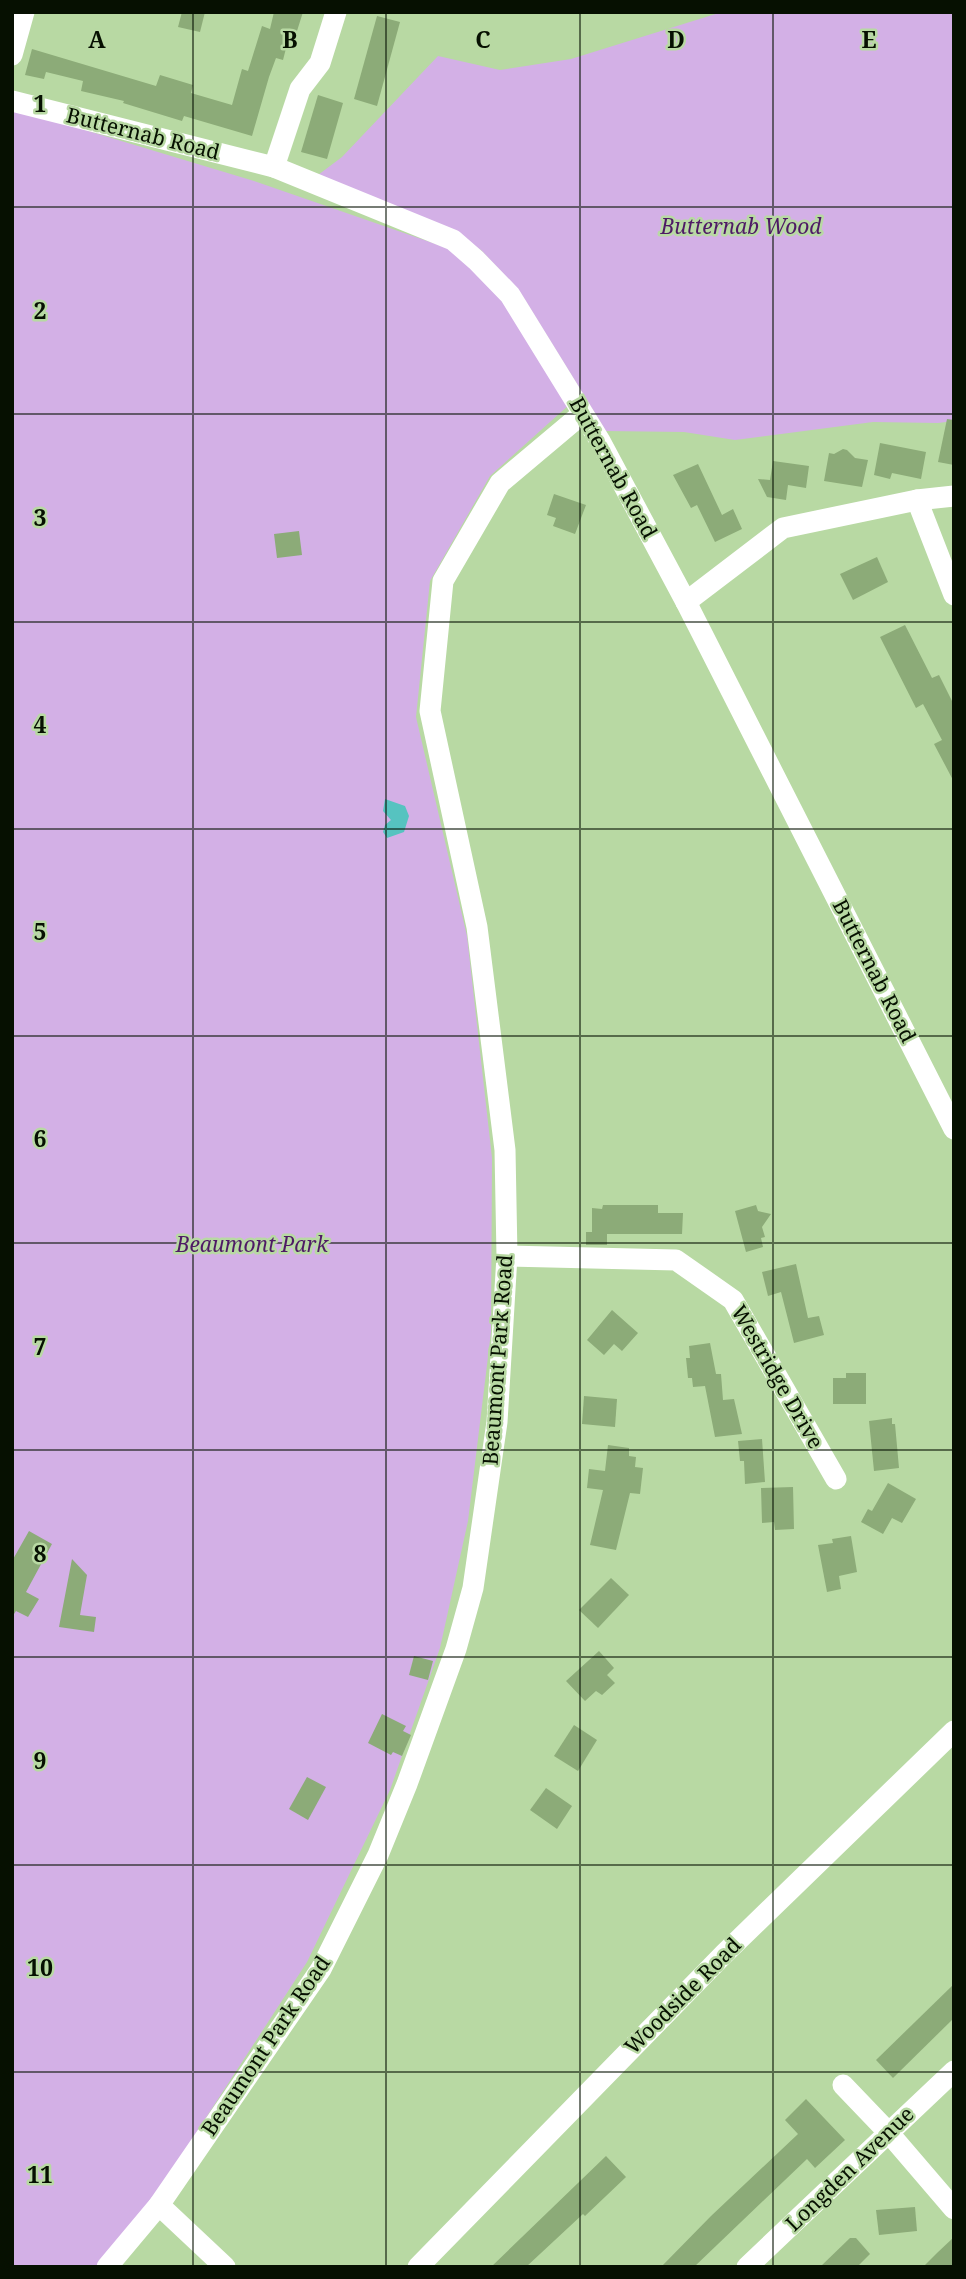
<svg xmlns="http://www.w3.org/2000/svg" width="966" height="2279" font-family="'Noto Serif',serif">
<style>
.green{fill:#d3b0e6}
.water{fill:#56c3c0}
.building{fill:#8cab78}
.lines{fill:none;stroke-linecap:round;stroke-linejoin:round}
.street{stroke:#fff;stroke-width:21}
.grid{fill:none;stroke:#061001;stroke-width:2;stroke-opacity:0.55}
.labels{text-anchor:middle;stroke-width:5;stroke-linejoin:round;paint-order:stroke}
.street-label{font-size:21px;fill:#061001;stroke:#b8d9a3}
.park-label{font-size:21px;font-style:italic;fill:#4e1a65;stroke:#b8d9a3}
.grid-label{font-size:23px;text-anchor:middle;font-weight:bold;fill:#061001;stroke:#b8d9a3;stroke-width:5;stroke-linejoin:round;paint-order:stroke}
</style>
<rect width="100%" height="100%" fill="#b8d9a3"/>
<!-- green -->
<g class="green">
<polygon points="722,12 954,12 954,421 938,423 873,422 735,440 684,432 606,431 520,292 481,250 410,215 314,178 342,157 438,56 500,70 571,59"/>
<polygon points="12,108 254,181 456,251 507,303 570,404 490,476 430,581 416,717 467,936 492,1158 491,1332 468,1521 440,1648 390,1790 307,1962 137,2224 99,2267 12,2267"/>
</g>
<!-- water -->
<polygon class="water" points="385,799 405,806 409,816 404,832 387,838 383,832 385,825 391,820 383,811"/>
<!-- building -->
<g class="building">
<polygon points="182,12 205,12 200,32 178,27"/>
<polygon points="274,12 303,12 297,31 291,29 283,60 276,58 269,77 252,136 184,116 182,121 123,103 124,101 81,91 83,81 46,72 44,79 25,75 32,49 156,86 160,75 193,85 191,93 232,105 242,69 248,71 262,26 270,29"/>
<polygon points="377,16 400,22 377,106 354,99"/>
<polygon points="318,95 343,103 327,159 301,152"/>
<polygon points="947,419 954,420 954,465 938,462"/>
<polygon points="880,443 926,452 921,479 892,473 890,479 874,475"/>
<polygon points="843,449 847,450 855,458 868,460 862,487 824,481 829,453 834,454"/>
<polygon points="773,461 809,466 806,488 788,485 786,500 767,497 758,479 770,480"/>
<polygon points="698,464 722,515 733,509 742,529 715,542 697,505 691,508 673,475"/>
<polygon points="554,494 586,505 575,534 553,526 556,518 547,515"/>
<polygon points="299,531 302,555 277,558 274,534"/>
<polygon points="877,557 888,582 853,600 840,574"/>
<polygon points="905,625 932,678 939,675 954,705 954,782 934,744 942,740 923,704 916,708 880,637"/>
<polygon points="603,1205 658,1205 658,1213 683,1213 682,1234 607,1234 607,1245 586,1245 586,1232 592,1232 592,1208 602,1209"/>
<polygon points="756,1205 758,1211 771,1214 762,1227 765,1237 761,1238 763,1247 746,1252 735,1211"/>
<polygon points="796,1264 808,1318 819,1316 824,1335 794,1343 781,1292 768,1296 762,1272"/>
<polygon points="612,1310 638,1333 622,1351 614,1344 604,1355 587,1340"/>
<polygon points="710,1343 716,1374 721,1374 723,1400 734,1399 742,1434 715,1437 705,1386 693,1387 692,1378 688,1378 686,1358 690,1358 689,1346"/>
<polygon points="846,1373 866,1373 866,1404 833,1404 833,1378 846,1378"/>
<polygon points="584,1396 617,1399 615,1427 582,1424"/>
<polygon points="892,1418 892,1424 895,1424 899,1468 874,1471 869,1421"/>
<polygon points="762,1439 765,1482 745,1484 744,1461 740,1461 738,1441"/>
<polygon points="608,1445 629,1448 629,1456 636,1457 635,1467 643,1468 640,1494 630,1493 616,1550 590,1545 603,1490 587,1488 589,1469 605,1471"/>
<polygon points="888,1483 916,1499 902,1523 892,1518 883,1534 861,1522 868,1509 872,1511"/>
<polygon points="793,1487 794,1529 775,1530 774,1522 762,1523 761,1488"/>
<polygon points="29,1531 52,1544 26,1592 39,1599 28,1617 16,1611 12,1617 12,1561"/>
<polygon points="851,1536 857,1572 839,1576 841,1589 827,1592 818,1545 833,1543 832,1539"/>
<polygon points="72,1559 87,1575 80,1615 96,1617 94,1632 59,1627"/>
<polygon points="611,1578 629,1595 598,1628 579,1610"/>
<polygon points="599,1651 614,1668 607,1675 615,1683 602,1695 596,1691 585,1701 566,1681"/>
<polygon points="414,1656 433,1661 428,1680 409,1675"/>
<polygon points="382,1714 406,1726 403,1731 411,1735 402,1756 393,1752 391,1755 368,1743"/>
<polygon points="574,1725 597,1740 578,1771 554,1756"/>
<polygon points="307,1777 326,1787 308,1820 289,1809"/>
<polygon points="546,1788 572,1806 557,1829 530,1810"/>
<polygon points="954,1984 954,2018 893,2078 876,2060"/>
<polygon points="806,2099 845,2140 815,2168 807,2159 694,2267 661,2267 711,2216 798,2134 785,2120"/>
<polygon points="606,2156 626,2177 585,2216 583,2214 526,2267 491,2267"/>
<polygon points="915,2207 917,2231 879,2235 876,2210"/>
<polygon points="954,2237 954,2267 923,2267 937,2253"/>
<polygon points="850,2238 856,2238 870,2254 857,2267 820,2267"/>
</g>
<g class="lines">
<!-- street -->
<g class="street">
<polyline points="12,55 24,12"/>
<polyline points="12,101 274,167 453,240 476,260 510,295 600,441 686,602 954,1129"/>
<polyline points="274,167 300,89 320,63 336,12"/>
<polyline points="917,500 954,595"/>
<polyline points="686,602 783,528 917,500 954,496"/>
<polyline points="507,1256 676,1260 733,1300 836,1479"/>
<polyline points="843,2085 888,2132 954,2209"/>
<polyline points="159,2205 225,2267"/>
<polyline points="107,2267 159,2205 321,1969 378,1855 407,1784 456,1649 473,1588 497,1422 507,1256 505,1150 477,927 430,711 443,581 500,483 582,414"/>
<polyline points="418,2267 724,1954 954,1731"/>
<polyline points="747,2267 954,2071"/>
</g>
</g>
<!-- grid -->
<path class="grid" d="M193,12v2255M386,12v2255M580,12v2255M773,12v2255M12,207h942M12,414h942M12,622h942M12,829h942M12,1036h942M12,1243h942M12,1450h942M12,1657h942M12,1865h942M12,2072h942"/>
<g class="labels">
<!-- street labels -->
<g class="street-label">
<text transform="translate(143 134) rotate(14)" y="7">Butternab Road</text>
<text transform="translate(613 468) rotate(61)" y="7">Butternab Road</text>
<text transform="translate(874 971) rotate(63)" y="7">Butternab Road</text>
<text transform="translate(498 1360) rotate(-86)" y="7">Beaumont Park Road</text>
<text transform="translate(777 1377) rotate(60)" y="7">Westridge Drive</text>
<text transform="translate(683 1996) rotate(-45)" y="7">Woodside Road</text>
<text transform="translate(266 2046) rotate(-56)" y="7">Beaumont Park Road</text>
<text transform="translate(850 2169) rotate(-44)" y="7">Longden Avenue</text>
</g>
<!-- park labels -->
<g class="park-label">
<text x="741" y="234">Butternab Wood</text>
<text x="252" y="1252">Beaumont Park</text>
</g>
</g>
<g class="grid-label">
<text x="97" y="48">A</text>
<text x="290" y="48">B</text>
<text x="483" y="48">C</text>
<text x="676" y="48">D</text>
<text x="869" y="48">E</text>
<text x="40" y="112">1</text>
<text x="40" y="319">2</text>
<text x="40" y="526">3</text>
<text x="40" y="733">4</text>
<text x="40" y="940">5</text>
<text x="40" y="1147">6</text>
<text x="40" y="1355">7</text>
<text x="40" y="1562">8</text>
<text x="40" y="1769">9</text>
<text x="40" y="1976">10</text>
<text x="40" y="2183">11</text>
</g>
<!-- border -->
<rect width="966" height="2279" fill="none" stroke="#061001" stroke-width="28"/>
</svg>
